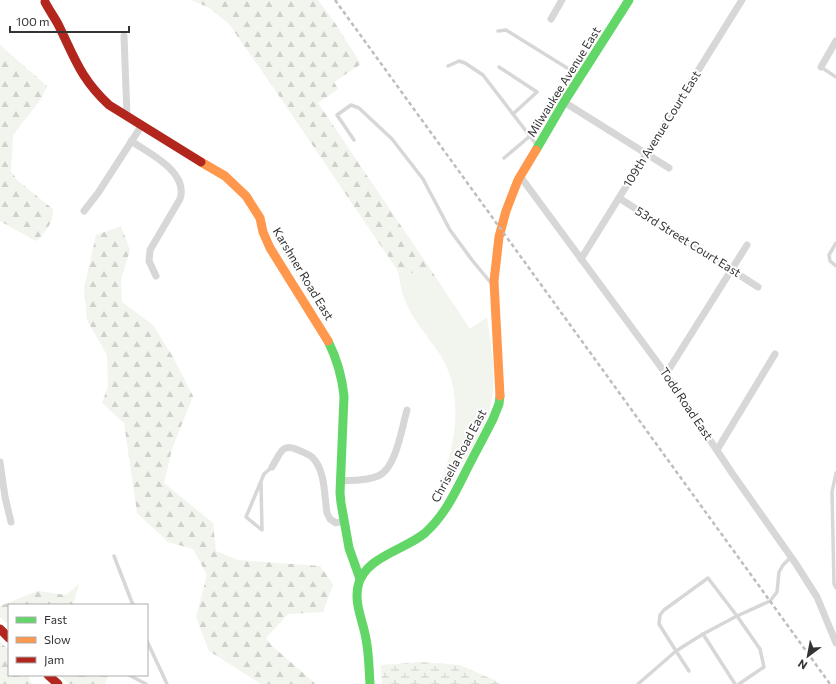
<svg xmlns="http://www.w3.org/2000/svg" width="836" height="684" font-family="Commissioner,sans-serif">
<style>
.green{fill:#f1f5ed}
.forest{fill:url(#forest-firs)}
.wetland{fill:url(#wetland-marsh)}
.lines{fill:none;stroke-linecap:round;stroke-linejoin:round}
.lane{stroke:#d7d7d7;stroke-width:3.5}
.street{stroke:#d7d7d7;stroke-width:7}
.fast{stroke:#63d668;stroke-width:9}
.slow{stroke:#ff974d;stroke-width:9}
.jam{stroke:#b3261e;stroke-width:9}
.rail{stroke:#bebebe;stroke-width:2.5;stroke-dasharray:4 3;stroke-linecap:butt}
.labels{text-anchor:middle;stroke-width:4;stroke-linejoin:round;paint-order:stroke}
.street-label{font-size:12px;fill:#333;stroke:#fff}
</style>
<defs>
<pattern id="forest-firs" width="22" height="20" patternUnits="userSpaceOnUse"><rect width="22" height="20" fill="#f1f5ed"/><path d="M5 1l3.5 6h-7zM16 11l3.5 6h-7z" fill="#cfd2cc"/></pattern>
<pattern id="wetland-marsh" width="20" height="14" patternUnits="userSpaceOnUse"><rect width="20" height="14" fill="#f1f5ed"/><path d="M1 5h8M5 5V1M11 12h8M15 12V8" fill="none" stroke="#cfd2cc"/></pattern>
</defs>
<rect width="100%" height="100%" fill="#fff"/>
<!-- green -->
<path class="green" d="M398,271l37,5 35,53 17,-12c4,31 12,66 1,97 -9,25 -25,48 -38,71l-11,1c4,-12 9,-24 12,-36 7,-30 7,-65 -9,-92 -12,-20 -30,-38 -38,-60 -3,-8 -4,-18 -6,-27z"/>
<!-- forest -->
<g class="forest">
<polygon points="190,0 318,0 335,23 361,64 334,82 338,89 318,103 435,276 398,271 275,90 229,24 208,7"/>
<path d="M0,45l47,41 -6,13 -28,36 -2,36 6,9 36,29c1,12 -7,24 -17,32l-36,-20z"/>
<polygon points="121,226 130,250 121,280 122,302 153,325 173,357 193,396 172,449 164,483 213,523 216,551 238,560 320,566 333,584 323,612 288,614 266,638 271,645 316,684 261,684 209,651 196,617 207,575 193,549 168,542 137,513 124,423 102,403 108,386 107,355 87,320 84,288 96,235"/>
<polygon points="79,584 73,605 9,605 9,625 0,617 0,606 38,591 66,595"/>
<polygon points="0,642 9,650 9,675 28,675 32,684 0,684"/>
<polygon points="60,675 109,675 105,684 69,684"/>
</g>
<!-- wetland -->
<polygon class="wetland" points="421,662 460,665 494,680 500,684 382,684 381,665"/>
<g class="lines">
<!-- lane -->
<g class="lane">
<polyline points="498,31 506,30 580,76"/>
<polyline points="448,66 459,61 465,63 483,75 536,144"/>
<polyline points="499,67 537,92 513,114"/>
<polyline points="821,67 836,77"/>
<polyline points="354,140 337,115 351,105 359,108 392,139 423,179 450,230 472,260 491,283"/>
<polyline points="504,158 530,136"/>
<polyline points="836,243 829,255 830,261 836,266"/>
<polyline points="836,473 832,492 834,584 836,588"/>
<polyline points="261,482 262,530 246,517 264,474 272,467"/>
<polyline points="114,556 133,605"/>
<polyline points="703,634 735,684"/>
<polyline points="147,641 167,684"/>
<polyline points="689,671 676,651 703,634 737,616 770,601 777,592 779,572 783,565 791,557"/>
<polyline points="129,675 146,684"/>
<polyline points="638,684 676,651 659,624 660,615 664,610 708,578 737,616 760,649 764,667 739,684"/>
</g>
<!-- street -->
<g class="street">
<polyline points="551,19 562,0"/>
<polyline points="124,36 127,116"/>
<polyline points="821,67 836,41"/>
<polyline points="564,102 669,168"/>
<path d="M131,141c18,12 58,31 49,58l-30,51 -1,11 7,15"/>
<polyline points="520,176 666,374 732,473 796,564 817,597 836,643"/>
<polyline points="619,198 758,287"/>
<polyline points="84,211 98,193 142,125"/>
<polyline points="581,259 742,0"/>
<polyline points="666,374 747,245"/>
<polyline points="717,450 775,354"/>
<polyline points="0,462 5,497 11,522"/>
<path d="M272,467c8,-13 10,-25 26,-17 5,2 10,4 14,7 14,14 12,39 15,56l3,6 6,4 7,-2"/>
<path d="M341,481c12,-1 26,0 37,-5 18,-7 24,-49 29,-66"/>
</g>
<!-- fast -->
<g class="fast">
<polyline points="536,150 564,102 629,0"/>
<path d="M328,341c9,18 14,35 16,55l-4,97 1,10 8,45 11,31"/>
<path d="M370,684c-1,-15 -1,-30 -4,-45 -3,-19 -12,-34 -8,-53 6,-29 47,-36 67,-53 19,-17 29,-38 40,-60 9,-18 19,-36 28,-54l6,-15 1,-8"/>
</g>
<!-- slow -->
<g class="slow">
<polyline points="201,162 225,176 246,196 260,218 263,232 270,248 328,341"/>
<polyline points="500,396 494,281 499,237 506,211 518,180 536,150"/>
</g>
<!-- jam -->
<g class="jam">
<path d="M45,2c4,8 10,16 14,24 16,33 22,53 50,79l92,57"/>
<polyline points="0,629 9,638"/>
<polyline points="48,675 58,684"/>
</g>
<!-- rail -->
<polyline class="rail" points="335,0 830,684"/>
</g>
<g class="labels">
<!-- street labels -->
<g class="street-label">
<text transform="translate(564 82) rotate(-58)" y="4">Milwaukee Avenue East</text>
<text transform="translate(662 129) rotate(-58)" y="4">109th Avenue Court East</text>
<text transform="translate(688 242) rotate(32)" y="4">53rd Street Court East</text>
<text transform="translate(303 274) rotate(59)" y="4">Karshner Road East</text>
<text transform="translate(686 404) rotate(56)" y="4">Todd Road East</text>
<text transform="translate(459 456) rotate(-62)" y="4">Chrisella Road East</text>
</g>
</g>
<!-- legend -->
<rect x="8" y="604" width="140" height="72" fill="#ffffff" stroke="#adadad"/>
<rect x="16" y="617" width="20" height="6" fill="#63d668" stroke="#adadad"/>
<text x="44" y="624" font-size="12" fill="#333333">Fast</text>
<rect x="16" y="637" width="20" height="6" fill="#ff974d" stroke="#adadad"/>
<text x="44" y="644" font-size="12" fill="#333333">Slow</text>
<rect x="16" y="657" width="20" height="6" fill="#b3261e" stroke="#adadad"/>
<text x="44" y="664" font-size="12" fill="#333333">Jam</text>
<!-- north arrow -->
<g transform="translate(808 656) rotate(212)" stroke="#ffffff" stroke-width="3" paint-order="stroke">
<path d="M0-3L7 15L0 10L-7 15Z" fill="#333333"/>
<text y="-6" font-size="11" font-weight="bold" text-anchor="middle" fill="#333333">N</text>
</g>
<!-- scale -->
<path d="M10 26v6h119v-6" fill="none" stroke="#333333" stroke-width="2"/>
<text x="16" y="26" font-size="12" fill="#333333" stroke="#ffffff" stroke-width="3" paint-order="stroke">100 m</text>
</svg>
